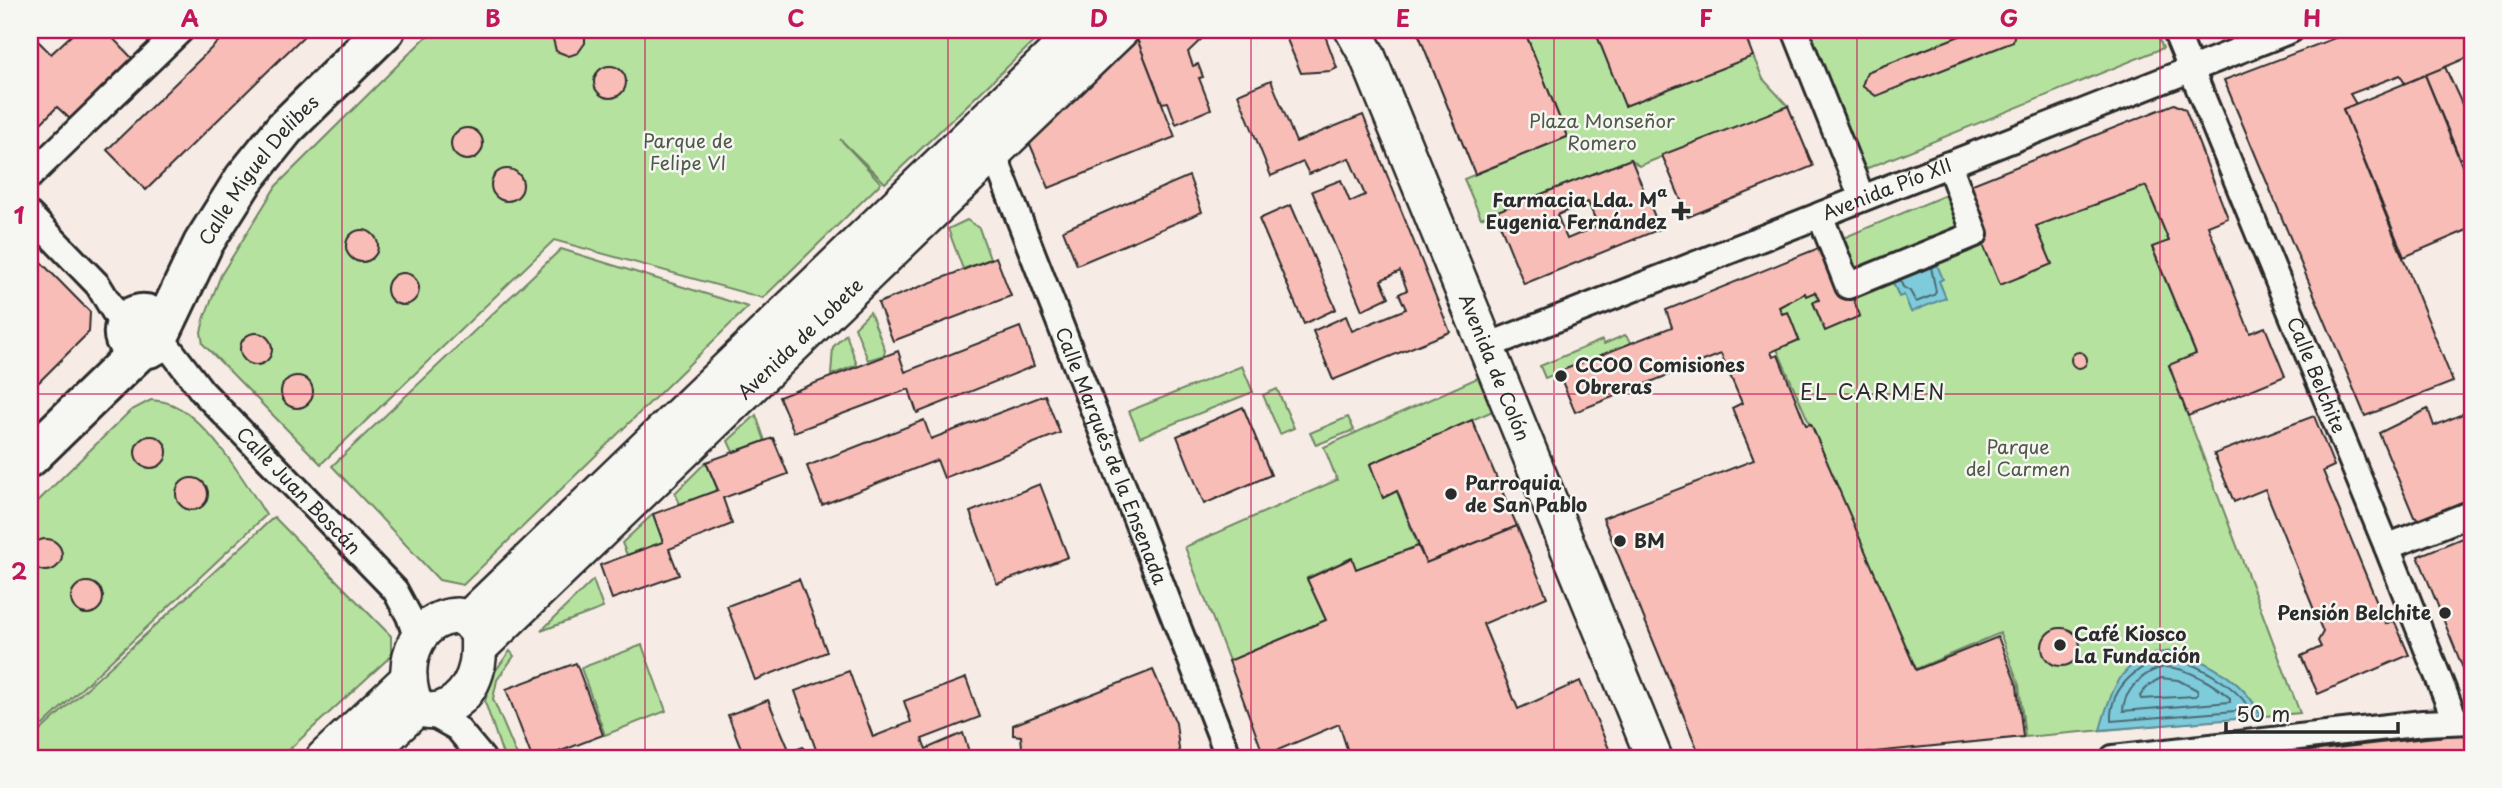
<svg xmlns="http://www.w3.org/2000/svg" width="2502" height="788" font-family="'Playpen Sans',sans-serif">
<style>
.green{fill:#b6e29f;stroke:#708665;stroke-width:2}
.water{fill:#7ecbdc;stroke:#5d8b95;stroke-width:2}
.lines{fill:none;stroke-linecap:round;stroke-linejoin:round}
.shore{stroke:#4c6b72;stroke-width:2}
.building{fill:#f9bdb7;stroke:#2b2b2b;stroke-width:2;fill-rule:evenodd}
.street-casing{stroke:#2b2b2b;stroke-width:30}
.secondary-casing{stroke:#2b2b2b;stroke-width:40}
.primary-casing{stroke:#2b2b2b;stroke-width:44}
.street{stroke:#f6f6f2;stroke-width:24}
.secondary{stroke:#f6f6f2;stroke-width:35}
.primary{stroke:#f6f6f2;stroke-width:38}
.grid{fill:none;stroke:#c2185b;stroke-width:2;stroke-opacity:0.55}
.poi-dot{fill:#2b2b2b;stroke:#f6f6f2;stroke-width:2.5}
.labels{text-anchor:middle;stroke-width:5;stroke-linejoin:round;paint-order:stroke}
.park-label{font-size:19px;fill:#4e5948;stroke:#f6f6f2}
.street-label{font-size:19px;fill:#2b2b2b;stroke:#f6f6f2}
.poi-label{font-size:19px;font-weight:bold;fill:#2b2b2b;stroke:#f6f6f2;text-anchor:start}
.neighbourhood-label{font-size:21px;letter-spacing:2px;fill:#2b2b2b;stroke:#f6f6f2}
.neatline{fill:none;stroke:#c2185b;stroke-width:2.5}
.grid-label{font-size:23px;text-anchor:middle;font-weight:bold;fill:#c2185b}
</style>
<rect width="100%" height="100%" fill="#f7ebe6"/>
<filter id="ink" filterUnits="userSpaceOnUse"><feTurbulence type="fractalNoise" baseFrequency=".0143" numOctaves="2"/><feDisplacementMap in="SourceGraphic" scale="14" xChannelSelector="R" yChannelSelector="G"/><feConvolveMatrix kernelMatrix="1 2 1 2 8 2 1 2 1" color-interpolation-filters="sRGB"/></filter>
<g filter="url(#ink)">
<!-- green -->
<g class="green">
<polygon points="455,30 1046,30 885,183 840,139 881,183 763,298 554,240 321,464 203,344 201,332 205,316 221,275 276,186 430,33"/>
<polygon points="1524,30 1604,30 1596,33 1625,106 1753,56 1763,79 1788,106 1639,166 1631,159 1481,218 1464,179 1567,137"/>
<polygon points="1811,30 1975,30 1867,72 1862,86 1873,92 2012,35 2015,30 2155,30 2163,48 1863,170 1807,31"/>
<polygon points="2146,186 2169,241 2152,248 2196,354 2169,366 2300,713 2025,737 2019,685 2000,633 1916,669 1777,349 1799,340 1788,312 1782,314 1779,307 1805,293 1807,295 1815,292 1819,300 1813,303 1825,330 1860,316 1831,243 1960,189 2000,285 2051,264 2036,226"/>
<polygon points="967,220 979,228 990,259 963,269 948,229"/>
<polygon points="561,249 748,307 463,585 439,580 332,466"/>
<polygon points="870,312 885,350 884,355 868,360 855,327"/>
<polygon points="846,334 857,365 831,375 833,347"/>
<polygon points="1625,335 1632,343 1545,378 1540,366 1602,340 1604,344"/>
<polygon points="1242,366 1253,392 1140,437 1129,411"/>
<polygon points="1495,370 1509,404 1370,464 1383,497 1397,491 1418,546 1356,569 1351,558 1307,578 1326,620 1229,661 1185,547 1337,480 1324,447"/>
<polygon points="1277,389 1294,428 1280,434 1263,395"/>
<path d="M151,400c6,1 12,1 17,3 36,11 79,81 98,112l-223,210h-13v-216l100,-98z"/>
<polygon points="756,415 765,441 733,452 728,441"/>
<polygon points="1348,417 1354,430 1316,445 1310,433"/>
<polygon points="706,462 718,490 680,504 675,493"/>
<polygon points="653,514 663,542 627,555 622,543"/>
<polygon points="274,517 391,636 391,656 280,758 30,758 30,731 40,731"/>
<polygon points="593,580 603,608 541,631"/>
<polygon points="642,645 666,711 605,735 581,668"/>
<polygon points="510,651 514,656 497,680 493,699 518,758 504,758 485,702 491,677"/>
</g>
<!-- water -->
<g class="water">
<polygon points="1933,255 1943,279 1939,281 1946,298 1911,312 1904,295 1899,297 1889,273"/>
<path d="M2175,651c35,11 72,32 86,66l-161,13c12,-43 23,-77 75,-79z"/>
</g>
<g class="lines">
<!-- shore -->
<g class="shore">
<polyline points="1900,280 1903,287 1910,291 1916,302 1934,295 1936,292 1931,267"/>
<path d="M2175,658c26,9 57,25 73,48v4l-137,11c-2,-35 32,-62 64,-63z"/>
<path d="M2165,667c21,0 49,17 65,31v4l-107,9c0,-20 22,-41 42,-44z"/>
<path d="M2161,678l17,2 19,10 1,4 -3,2 -54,3 -1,-3c6,-9 12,-14 21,-18z"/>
</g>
</g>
<!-- building -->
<g class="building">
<polygon points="77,30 105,30 132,58 70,119 57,107 39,125 30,116 30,33 51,54"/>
<polygon points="230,30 310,30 146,190 107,150"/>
<polygon points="581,30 585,33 585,43 578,53 569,56 556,51 553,39 556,30"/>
<polygon points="1146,30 1211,30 1188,52 1193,66 1198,64 1203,77 1199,78 1211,109 1176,124 1168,102 1162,103 1137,39"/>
<polygon points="1283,30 1323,30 1337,68 1331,71 1301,73"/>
<path d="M1417,30h54l-13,5 7,17 6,-3 2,6 12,-5 -3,-5 8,-3 -5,-12h39l43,107 -92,37zM1505,76l9,25 -4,2 5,10 -18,8 -4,-11 -4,1 -10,-24z"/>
<polygon points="1417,30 1524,30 1567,137 1475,174"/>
<polygon points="1604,30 1743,30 1753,56 1625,106 1596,33"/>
<polygon points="1975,30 2015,30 2013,42 1876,96 1862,86 1867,72"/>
<polygon points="2356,30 2472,30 2472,72 2466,58 2405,84 2400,75 2350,94 2356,104 2343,109 2453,382 2365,416 2224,80"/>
<polygon points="1137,39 1175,137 1049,188 1029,142"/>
<circle cx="610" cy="82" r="16"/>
<polygon points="2445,67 2472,126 2472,164 2469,155 2460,159 2425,75"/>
<polygon points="2425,75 2472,190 2472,228 2404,257 2343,109"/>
<polygon points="1271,80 1296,142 1363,115 1450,332 1333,380 1313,331 1346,316 1352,331 1406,309 1399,294 1407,290 1400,271 1381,280 1389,297 1362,310 1312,191 1341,180 1350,202 1365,195 1349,158 1309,174 1303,162 1271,176 1238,94"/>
<polygon points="2174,104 2185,109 2228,218 2208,226 2250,333 2265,327 2285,376 2188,416 2169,365 2196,354 2152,247 2169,241 2146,186 2036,226 2052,264 2000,285 1960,189"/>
<polygon points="1788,106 1813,166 1688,217 1662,155"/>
<circle cx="467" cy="144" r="16"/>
<path d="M1631,159l29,70 -136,55 -29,-72zM1588,202l10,24 -31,13 -10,-24z"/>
<circle cx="507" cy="185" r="16"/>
<polygon points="1189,176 1202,212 1077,265 1063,230"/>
<polygon points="1291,205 1336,309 1304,324 1259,219"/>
<circle cx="362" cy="246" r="16"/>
<polygon points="1831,243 1860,316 1825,331 1813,302 1819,300 1815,292 1806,296 1805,293 1779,307 1782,314 1788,312 1799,340 1771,352 1773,357 1778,355 1806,425 1811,424 1916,670 1998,637 2017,686 2023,737 1815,758 1701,758 1603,518 1754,460 1732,408 1742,403 1721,354 1575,412 1558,372 1672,327 1666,310"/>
<polygon points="30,251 90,312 89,332 30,391"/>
<polygon points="996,257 1011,296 893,341 878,303"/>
<circle cx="403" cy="289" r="16"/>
<polygon points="1020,327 1034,366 917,413 909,389 794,432 779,397 898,351 905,372"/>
<circle cx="256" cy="349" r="16"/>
<circle cx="2079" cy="360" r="8"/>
<circle cx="297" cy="392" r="16"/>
<polygon points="1045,395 1060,433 944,478 937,460 822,505 807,466 924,420 931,439"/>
<polygon points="1243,407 1271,475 1204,504 1177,436"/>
<polygon points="2428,409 2434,426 2472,410 2472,500 2424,521 2414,517 2379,433"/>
<polygon points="2314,416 2334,466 2323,471 2386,624 2394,620 2409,655 2318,694 2301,656 2321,647 2318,641 2323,632 2265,489 2234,502 2214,454"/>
<polygon points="1472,420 1517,526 1426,563 1397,491 1383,498 1370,464"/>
<circle cx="151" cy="452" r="16"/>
<polygon points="773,438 788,474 723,498 732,524 669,549 679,575 612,599 600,565 663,542 653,514 718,490 706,462"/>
<circle cx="192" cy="494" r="16"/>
<polygon points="1040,484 1068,557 997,584 970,512"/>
<polygon points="1517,526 1547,597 1483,624 1518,709 1580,681 1613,758 1350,758 1339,724 1264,756 1229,661 1326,620 1307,579 1352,558 1356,569 1418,546 1426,563"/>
<polygon points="2472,534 2472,691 2418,556"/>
<circle cx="46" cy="555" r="16"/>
<polygon points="799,579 827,652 755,680 727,606"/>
<circle cx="87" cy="598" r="16"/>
<circle cx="2061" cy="647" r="19"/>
<polygon points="576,663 603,735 543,758 532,758 506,689"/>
<polygon points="1153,670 1176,723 1180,758 1023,758 1021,736 1013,735 1013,725"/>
<polygon points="849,671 873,737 911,722 904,701 966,678 980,717 922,739 926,749 963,733 971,758 819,758 795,691"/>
<polygon points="768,700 790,752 803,747 807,758 745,758 728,715"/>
<polygon points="2465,734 2470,758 2252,758 2379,743"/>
</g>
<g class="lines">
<!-- street casing -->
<g class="street-casing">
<g id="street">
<polyline points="1795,30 1862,198"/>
<path id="s1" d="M2175,30l212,517 68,173"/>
<path id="s2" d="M993,152l236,606"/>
<polygon points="1949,164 1975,234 1848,286 1820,215"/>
<polyline points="30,176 181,30"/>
<polyline points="30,215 98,285 124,328"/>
<path id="s3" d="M160,336l42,55 193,199 14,26 8,23"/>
<path id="s4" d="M1485,347l806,-317"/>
<polyline points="2387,547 2472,513"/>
<polyline points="430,713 457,728 482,758"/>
<polyline points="2113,758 2423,723 2472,721"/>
</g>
</g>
<!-- secondary casing -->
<g class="secondary-casing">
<g id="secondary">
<path id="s5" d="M1353,30l14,25 287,703"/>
<path d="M458,616l9,4 11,12c1,11 1,22 -1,34 -6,28 -31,53 -60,42 -19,-36 -5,-91 41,-92z"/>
<polyline points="467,620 1079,30"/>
<path id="s6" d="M479,648l642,-618"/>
<polyline points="324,758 409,678"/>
<polyline points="364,758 417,708"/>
</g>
</g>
<!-- primary casing -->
<g class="primary-casing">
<g id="primary">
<path id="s7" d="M160,332c-2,-17 -16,-23 -30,-14 -17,20 4,40 25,27l48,-101 41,-65 41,-51 100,-98"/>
<polyline points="30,457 140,350"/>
</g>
</g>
<!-- street -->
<use href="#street" class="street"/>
<!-- secondary -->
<use href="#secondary" class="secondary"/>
<!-- primary -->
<use href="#primary" class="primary"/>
</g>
</g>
<!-- grid -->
<path class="grid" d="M342,30v728M645,30v728M948,30v728M1251,30v728M1554,30v728M1857,30v728M2160,30v728M30,394h2442"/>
<!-- markers -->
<g class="poi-dot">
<path d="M1677.5 200.5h7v7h7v7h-7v7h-7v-7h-7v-7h7z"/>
<circle cx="1561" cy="376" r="7"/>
<circle cx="1451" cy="494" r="7"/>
<circle cx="1620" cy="541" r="7"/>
<circle cx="2445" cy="613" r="7"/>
<circle cx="2060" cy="645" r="7"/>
</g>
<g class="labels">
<!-- park labels -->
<g class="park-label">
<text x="1602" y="128">Plaza Monseñor<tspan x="1602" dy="22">Romero</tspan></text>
<text x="688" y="148">Parque de<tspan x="688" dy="22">Felipe VI</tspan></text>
<text x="2018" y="454">Parque<tspan x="2018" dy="22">del Carmen</tspan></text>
</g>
<!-- street labels -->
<g class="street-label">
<text dy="7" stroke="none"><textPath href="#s7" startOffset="303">Calle Miguel Delibes</textPath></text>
<text dy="7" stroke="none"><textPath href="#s4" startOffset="432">Avenida Pío XII</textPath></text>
<text dy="7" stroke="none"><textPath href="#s6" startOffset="446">Avenida de Lobete</textPath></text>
<text dy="7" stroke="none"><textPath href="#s5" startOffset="366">Avenida de Colón</textPath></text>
<text dy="7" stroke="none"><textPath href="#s1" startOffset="373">Calle Belchite</textPath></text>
<text dy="7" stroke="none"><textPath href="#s2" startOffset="326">Calle Marqués de la Ensenada</textPath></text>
<text dy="7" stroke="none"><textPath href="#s3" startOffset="208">Calle Juan Boscán</textPath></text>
</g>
<!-- poi labels -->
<g class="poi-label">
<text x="1667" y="207" text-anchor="end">Farmacia Lda. Mª<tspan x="1667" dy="22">Eugenia Fernández</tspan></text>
<text x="1575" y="372">CCOO Comisiones<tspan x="1575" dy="22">Obreras</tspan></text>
<text x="1465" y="490">Parroquia<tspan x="1465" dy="22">de San Pablo</tspan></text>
<text x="1634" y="548">BM</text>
<text x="2431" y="620" text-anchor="end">Pensión Belchite</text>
<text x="2074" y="641">Café Kiosco<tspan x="2074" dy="22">La Fundación</tspan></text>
</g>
<!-- neighbourhood labels -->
<g class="neighbourhood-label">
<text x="1873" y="400">EL CARMEN</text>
</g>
</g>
<!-- margin -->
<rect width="2502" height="788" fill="none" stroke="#f6f6f2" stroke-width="77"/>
<!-- scale -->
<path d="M2226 722v10h172v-10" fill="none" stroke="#2b2b2b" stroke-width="3.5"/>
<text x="2236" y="722" font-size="21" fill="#2b2b2b" stroke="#f6f6f2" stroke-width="5" paint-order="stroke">50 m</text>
<rect x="38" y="38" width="2426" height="712" class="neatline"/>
<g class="grid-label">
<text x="190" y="27">A</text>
<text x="493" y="27">B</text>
<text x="796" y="27">C</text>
<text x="1099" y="27">D</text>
<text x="1403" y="27">E</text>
<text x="1706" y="27">F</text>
<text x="2009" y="27">G</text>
<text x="2312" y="27">H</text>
<text x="19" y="224">1</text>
<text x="19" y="580">2</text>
</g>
</svg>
